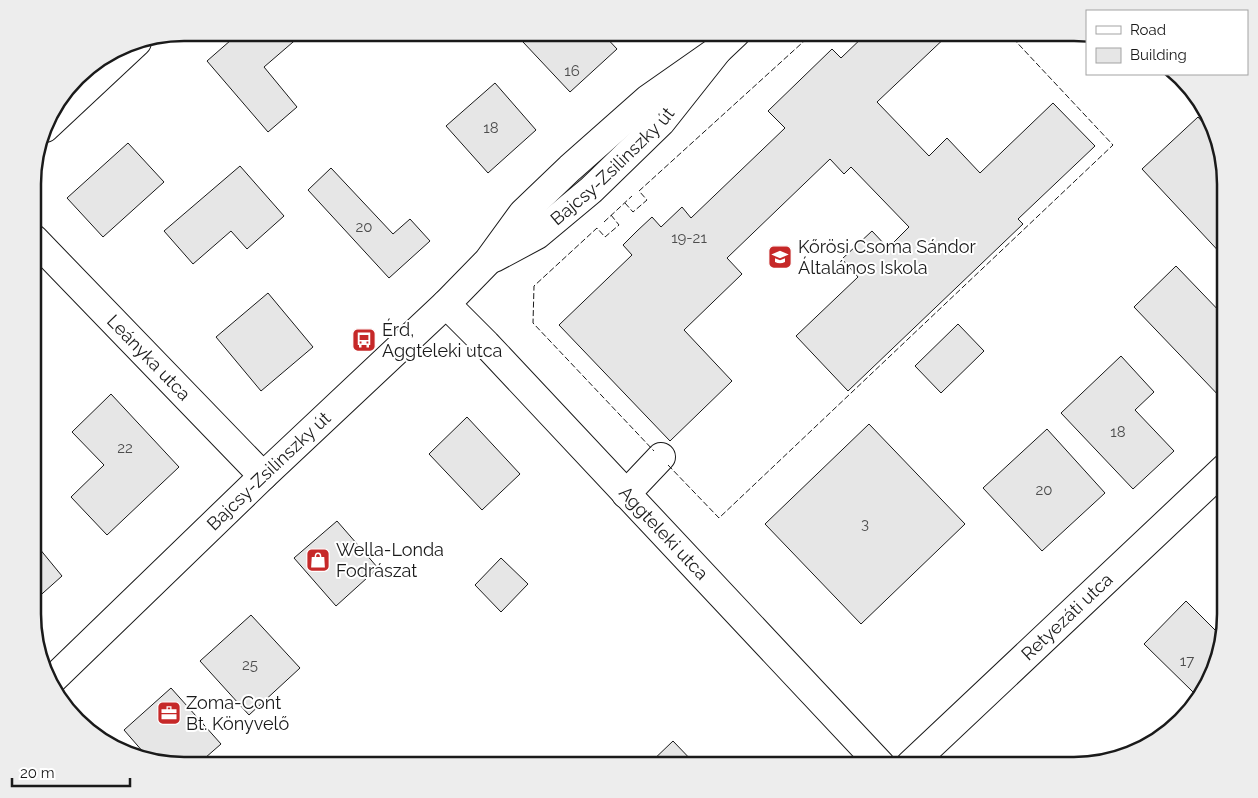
<svg xmlns="http://www.w3.org/2000/svg" width="1258" height="798" font-family="Raleway,sans-serif">
<style>
.building{fill:#e6e6e6;stroke:#1a1a1a}
.lines{fill:none;stroke-linecap:round;stroke-linejoin:round}
.minor-casing{stroke:#1a1a1a;stroke-width:30}
.major-casing{stroke:#1a1a1a;stroke-width:30}
.minor{stroke:#fff;stroke-width:28}
.major{stroke:#fff;stroke-width:28}
.fence{stroke:#1a1a1a;stroke-width:1;stroke-dasharray:6 2.5;stroke-linecap:butt}
.labels{text-anchor:middle;stroke-width:4;stroke-linejoin:round;paint-order:stroke}
.number-label{font-size:15px;fill:#4d4d4d}
.street-label{font-size:18px;fill:#1a1a1a;stroke:#fff}
.poi-label{font-size:18px;fill:#1a1a1a;stroke:#fff;text-anchor:start}
.rim{fill:none;stroke:#1a1a1a;stroke-width:2.5}
</style>
<rect width="100%" height="100%" fill="#fff"/>
<!-- building -->
<g class="building">
<polygon points="239,33 297,33 300,36 264,67 297,107 268,132 207,61"/>
<polygon points="534,33 602,33 617,49 570,92 523,42"/>
<polygon points="867,33 950,33 877,102 929,156 947,138 980,173 1053,103 1095,146 1018,219 1023,224 848,391 796,336 858,277 842,259 872,231 888,248 909,227 851,167 844,174 830,159 727,258 742,274 684,330 732,381 670,441 559,325 632,255 623,245 637,231 652,217 661,227 682,207 691,218 785,128 768,111 832,49 841,58"/>
<polygon points="495,83 536,130 488,173 446,126"/>
<polygon points="1198,117 1212,133 1225,174 1225,258 1142,169"/>
<polygon points="128,143 164,182 103,237 67,198"/>
<polygon points="240,166 284,216 247,249 231,231 193,264 164,231"/>
<polygon points="331,168 393,234 410,219 430,241 389,278 308,190"/>
<polygon points="1176,266 1225,317 1225,398 1223,400 1134,307"/>
<polygon points="268,293 313,347 261,391 216,337"/>
<polygon points="958,324 984,351 941,393 915,366"/>
<polygon points="1121,356 1154,392 1135,410 1174,451 1133,489 1061,413"/>
<polygon points="111,394 179,467 107,535 71,497 104,465 72,432"/>
<polygon points="467,417 520,474 482,510 429,454"/>
<polygon points="869,424 965,524 861,624 765,524"/>
<polygon points="1047,429 1105,493 1042,551 983,488"/>
<polygon points="337,521 378,568 336,606 294,558"/>
<polygon points="34,542 62,576 34,601"/>
<polygon points="501,558 528,584 501,612 475,585"/>
<polygon points="1186,601 1221,636 1207,678 1193,692 1144,644"/>
<polygon points="251,615 300,668 249,715 200,661"/>
<polygon points="171,688 221,744 197,765 151,761 124,730"/>
<polygon points="673,741 696,765 648,765"/>
</g>
<g class="lines">
<!-- minor casing -->
<g class="minor-casing">
<g id="minor">
<polyline points="45,128 137,42"/>
<path id="s1" d="M34,239l229,237"/>
<path id="s2" d="M446,304l40,40 395,421"/>
<polyline points="626,494 661,457"/>
<path id="s3" d="M910,765l315,-297"/>
</g>
</g>
<!-- major casing -->
<g class="major-casing">
<g id="major">
<path id="s4" d="M494,258l43,-23 54,-45 70,-68 57,-72 18,-17"/>
<path id="s5" d="M50,682l213,-206 183,-172 42,-43 35,-48 47,-45 78,-69 70,-49"/>
</g>
</g>
<!-- minor -->
<use href="#minor" class="minor"/>
<!-- major -->
<use href="#major" class="major"/>
<!-- fence -->
<g class="fence">
<polyline points="625,203 633,212 647,200 639,191 813,33"/>
<polyline points="611,215 619,225 605,237 597,228 534,286 533,323 654,451"/>
<polyline points="604,222 632,196"/>
<polyline points="668,465 719,518 1113,145 1008,33"/>
</g>
</g>
<!-- icons -->
<defs>
<g id="school-square" transform="scale(1.25)"><rect x="-9" y="-9" width="18" height="18" rx="4" fill="#c62828" stroke="#fff"/><path d="M0-5L7-2L0 1L-7-2ZM-4 1L0 2.5L4 1V4Q0 6-4 4Z" fill="#fff"/></g>
<g id="bus-square" transform="scale(1.25)"><rect x="-9" y="-9" width="18" height="18" rx="4" fill="#c62828" stroke="#fff"/><path d="M-5-6H5V4H4V6H2V4H-2V6H-4V4H-5ZM-3.5-4V0h7V-4ZM-3.5 1.2v1.5H-2V1.2ZM2 1.2v1.5H3.5V1.2Z" fill="#fff"/></g>
<g id="shop-square" transform="scale(1.25)"><rect x="-9" y="-9" width="18" height="18" rx="4" fill="#c62828" stroke="#fff"/><path d="M-5-2.5h2.3a2.7 3.5 0 0 1 5.4 0H5L5.5 6h-11ZM-1.5-2.5h3a1.5 2.3 0 0 0-3 0Z" fill="#fff"/></g>
<g id="office-square" transform="scale(1.25)"><rect x="-9" y="-9" width="18" height="18" rx="4" fill="#c62828" stroke="#fff"/><path d="M-6-3h4V-5.5h4V-3h4V5H-6ZM-1-4.5V-3h2v-1.5ZM-6 0V1H6V0Z" fill="#fff"/></g>
</defs>
<g fill-rule="evenodd">
<use href="#school-square" x="780" y="257"/>
<use href="#bus-square" x="364" y="340"/>
<use href="#shop-square" x="318" y="560"/>
<use href="#office-square" x="169" y="713"/>
</g>
<g class="labels">
<!-- number labels -->
<g class="number-label">
<text x="572" y="76">16</text>
<text x="491" y="133">18</text>
<text x="364" y="232">20</text>
<text x="689" y="243">19-21</text>
<text x="1118" y="437">18</text>
<text x="125" y="453">22</text>
<text x="1044" y="495">20</text>
<text x="865" y="529">3</text>
<text x="1187" y="666">17</text>
<text x="250" y="670">25</text>
</g>
<!-- street labels -->
<g class="street-label">
<text dy="6" stroke="none"><textPath href="#s4" startOffset="151">Bajcsy-Zsilinszky út</textPath></text>
<text dy="6" stroke="none"><textPath href="#s1" startOffset="165">Leányka utca</textPath></text>
<text dy="6" stroke="none"><textPath href="#s5" startOffset="304">Bajcsy-Zsilinszky út</textPath></text>
<text dy="6" stroke="none"><textPath href="#s2" startOffset="316">Aggteleki utca</textPath></text>
<text dy="6" stroke="none"><textPath href="#s3" startOffset="216">Retyezáti utca</textPath></text>
</g>
<!-- poi labels -->
<g class="poi-label">
<text x="798" y="253">Kőrösi Csoma Sándor<tspan x="798" dy="21">Általános Iskola</tspan></text>
<text x="382" y="336">Érd,<tspan x="382" dy="21">Aggteleki utca</tspan></text>
<text x="336" y="556">Wella-Londa<tspan x="336" dy="21">Fodrászat</tspan></text>
<text x="186" y="709">Zoma-Cont<tspan x="186" dy="21">Bt. Könyvelő</tspan></text>
</g>
</g>
<!-- crop -->
<path d="M0 0H1258V798H0ZM184 41H1074A143 143 0 0 1 1217 184V614A143 143 0 0 1 1074 757H184A143 143 0 0 1 41 614V184A143 143 0 0 1 184 41Z" fill="#ededed" fill-rule="evenodd"/>
<path class="rim" d="M184 41H1074A143 143 0 0 1 1217 184V614A143 143 0 0 1 1074 757H184A143 143 0 0 1 41 614V184A143 143 0 0 1 184 41Z"/>
<!-- legend -->
<rect x="1086" y="10" width="162" height="65" fill="#ffffff" stroke="#a3a3a3"/>
<rect x="1096" y="26" width="25" height="8" fill="#ffffff" stroke="#a3a3a3"/>
<text x="1130" y="35" font-size="15" fill="#1a1a1a">Road</text>
<rect x="1096" y="48" width="25" height="15" fill="#e6e6e6" stroke="#a3a3a3"/>
<text x="1130" y="60" font-size="15" fill="#1a1a1a">Building</text>
<!-- scale -->
<path d="M12 778v8h118v-8" fill="none" stroke="#1a1a1a" stroke-width="2.5"/>
<text x="20" y="778" font-size="15" fill="#1a1a1a" stroke="#ffffff" stroke-width="4" paint-order="stroke">20 m</text>
</svg>
